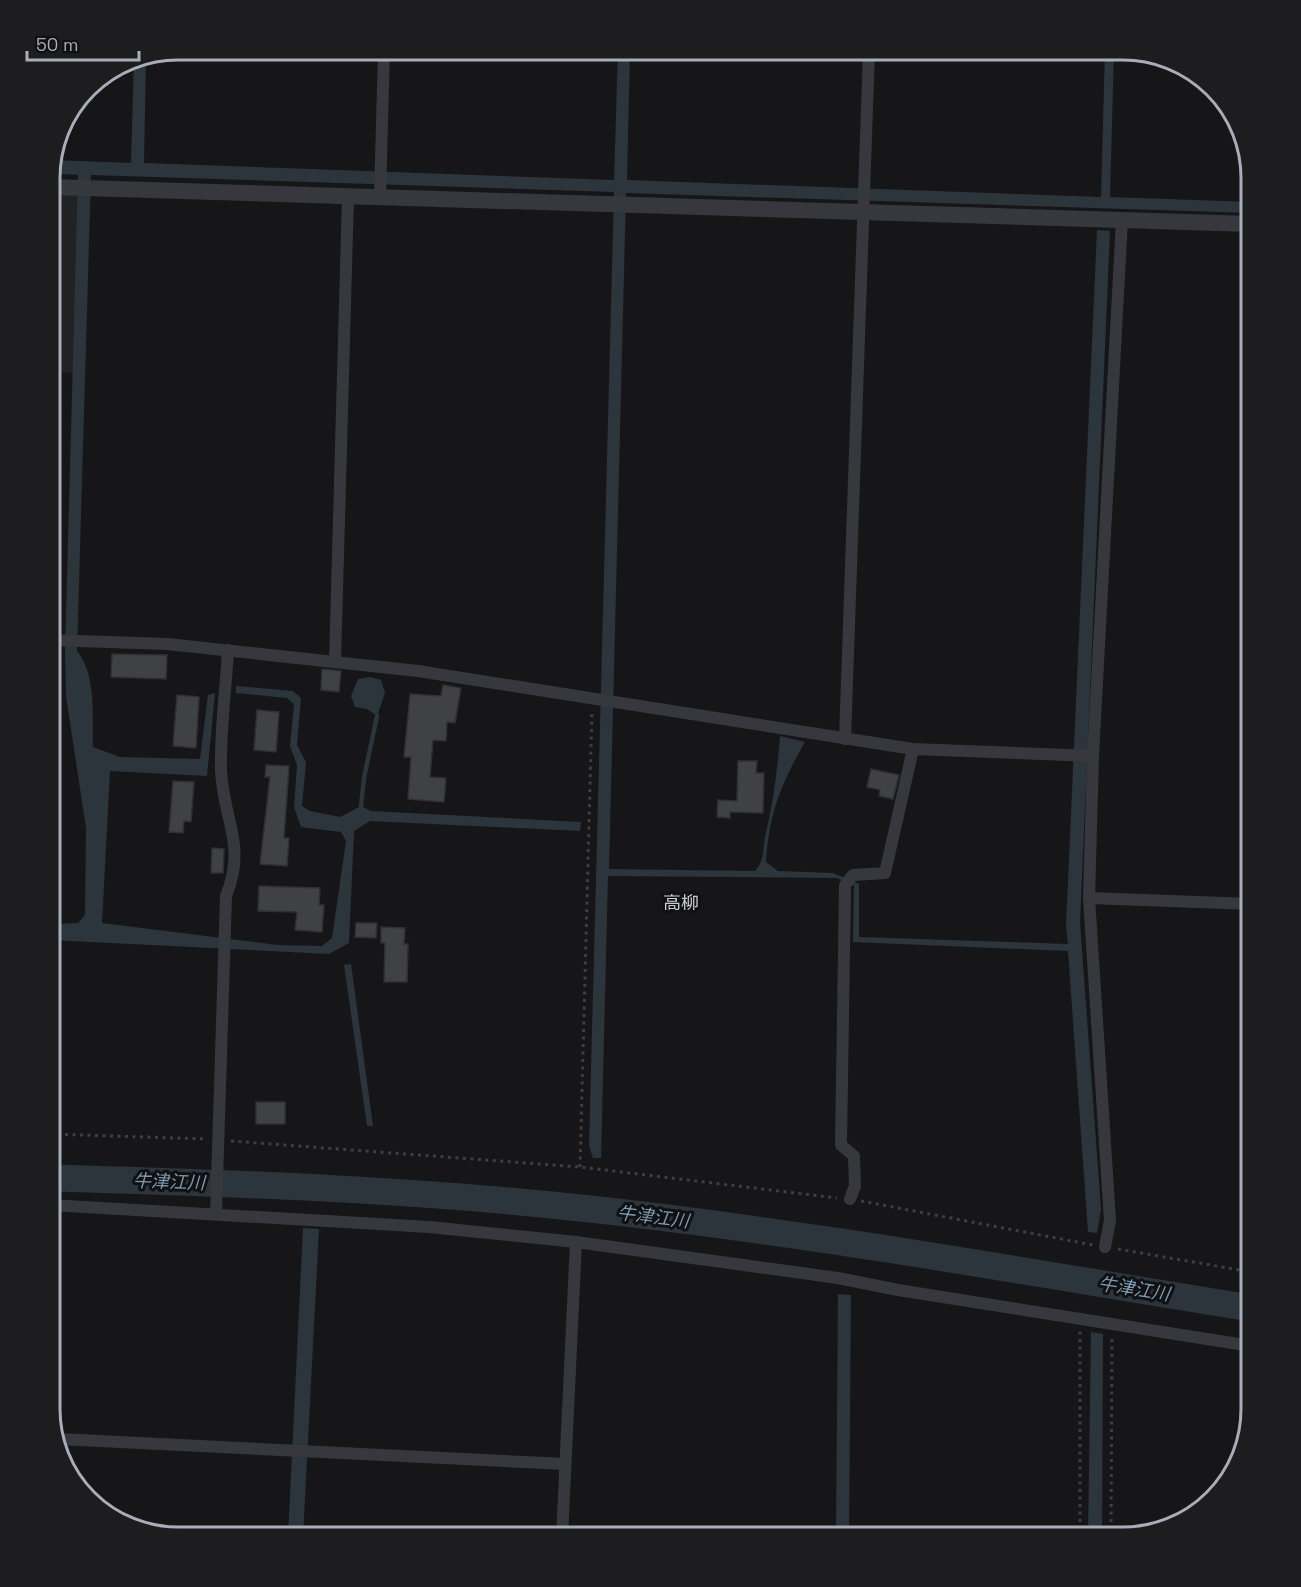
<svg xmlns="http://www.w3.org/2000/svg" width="1301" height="1587" font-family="'Space Grotesk','Noto Sans JP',sans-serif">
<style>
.built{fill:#222225}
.water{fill:#2c353c}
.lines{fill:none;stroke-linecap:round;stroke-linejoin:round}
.stream{stroke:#2c353c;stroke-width:4.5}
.river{stroke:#2c353c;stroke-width:27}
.building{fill:#404145;stroke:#303034;stroke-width:1.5}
.path{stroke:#3d3f44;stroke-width:3;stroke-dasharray:3 4.5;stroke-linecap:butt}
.minor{stroke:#37383d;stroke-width:12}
.tertiary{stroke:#37383d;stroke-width:16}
.labels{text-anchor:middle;stroke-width:6;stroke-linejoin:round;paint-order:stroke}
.neighbourhood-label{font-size:18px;fill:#c9ccd4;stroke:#111113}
.water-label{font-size:18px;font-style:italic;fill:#7f9bb3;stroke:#111113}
.rim{fill:none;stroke:#a8adb8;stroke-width:3}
</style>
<rect width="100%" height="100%" fill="#161618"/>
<!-- built -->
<polygon class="built" points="50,194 84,195 80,373 50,372"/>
<!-- water -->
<g class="water">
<path d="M618,50h12l-3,130 474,17 4,-147h9l-4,147 141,5v11l-625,-20 -17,676 146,2c11,-12 7,-23 11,-38 8,-35 11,-61 14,-97l25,6c-24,42 -36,71 -39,120l12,9 55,2 26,11v53l209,7 -2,-18 31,-696 13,1 -30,692 21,286 -4,24 -9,-1 -20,-281 -215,-9 1,-56 -17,-8 -229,-2 -7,282h-8l-4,-12 25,-954 -523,-17 -14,476c20,24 15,67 16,96l27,10 80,2 8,-64 7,-2 -8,83 -97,-5 -8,152 176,22 44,1 10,-8 14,-97 -5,-9 -40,-5 -7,-20 3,-42 -7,-19 4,-42 -7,-6 -51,-5v-7l57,5 8,7 -4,47 9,17 -4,44 8,5 30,6 21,-11 10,5 210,11 -1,9 -210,-10 -16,10 -5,112 -20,11 -279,-14v-16l28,-1 7,-8 1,-87 -20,-132 -1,-45 13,-476 -28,-2 2,-13 79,3 3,-105 12,-2 -2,107 470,17z"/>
<polygon points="370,677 381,680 385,693 377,716 367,709 355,707 351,696 358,679"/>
<polygon points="351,964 373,1126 367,1126 344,965"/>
<polygon points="303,1228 319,1229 303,1537 288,1537"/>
<polygon points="838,1294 851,1295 849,1537 836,1537"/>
<polygon points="1091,1332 1103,1334 1102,1537 1088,1537"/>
</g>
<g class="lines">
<!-- stream -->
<polyline class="stream" points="361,806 364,778 377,716"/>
<!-- river -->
<path class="river" d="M50,1178c180,5 360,11 540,31 222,24 441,64 661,99"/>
</g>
<!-- building -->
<g class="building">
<polygon points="112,654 167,655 166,679 111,677"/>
<polygon points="322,669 341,671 339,692 321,690"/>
<polygon points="443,685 461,688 455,723 447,722 446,741 433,740 430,777 446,778 444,802 408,799 411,757 404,757 410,694 441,696"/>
<polygon points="177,695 199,697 196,748 173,746"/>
<polygon points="257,710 279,712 276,752 254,750"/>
<polygon points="738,761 757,761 756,773 764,773 763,813 730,812 730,818 717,817 718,800 737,801"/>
<polygon points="266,765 289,766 284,838 289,838 287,866 260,864 270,777 265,777"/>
<polygon points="871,769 899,775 893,799 879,796 880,790 867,787"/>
<polygon points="173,781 194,782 191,822 184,821 183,833 169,832"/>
<polygon points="212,848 224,849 223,873 211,873"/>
<polygon points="259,886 320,888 319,905 324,905 322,932 295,930 297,912 258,911"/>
<polygon points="356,923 377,923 376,938 355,937"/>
<polygon points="381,927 405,928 404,944 408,944 407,982 384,982 385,943 381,943"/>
<rect x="256" y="1102" width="29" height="22"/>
</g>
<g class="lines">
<!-- path -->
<g class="path">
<polyline points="50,1134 207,1139"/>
<polyline points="231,1141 580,1167 837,1198"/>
<polyline points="580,1167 592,710"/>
<polyline points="861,1201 1093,1245"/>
<polyline points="1118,1249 1251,1272"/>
<polyline points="1080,1537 1080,1331"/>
<polyline points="1111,1537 1112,1337"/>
</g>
<!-- minor -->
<g class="minor">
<polyline points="380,197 384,50"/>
<polyline points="50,640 167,644 418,671 913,749 1093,756"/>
<polyline points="335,662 348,196"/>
<polyline points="845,739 869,50"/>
<polyline points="1089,898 1251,904"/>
<polyline points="850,1199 855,1186 854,1156 841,1145 845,885 853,875 885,873 913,749"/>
<polyline points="50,1205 429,1227 576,1242 838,1278 898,1290 1251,1346"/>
<path d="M216,1213l10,-317c21,-52 -3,-76 -5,-126 -1,-40 5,-80 7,-120"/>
<polyline points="1105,1247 1110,1220 1089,898 1093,756 1122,220"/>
<polyline points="59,1439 565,1464"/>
<polyline points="562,1537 576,1242"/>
</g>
<!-- tertiary -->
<polyline class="tertiary" points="50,187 1251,224"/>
</g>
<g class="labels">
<!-- neighbourhood labels -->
<g class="neighbourhood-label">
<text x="681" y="909">高柳</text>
</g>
<!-- water labels -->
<g class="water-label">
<text transform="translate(169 1182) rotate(2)" y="6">牛津江川</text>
<text transform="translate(653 1217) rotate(7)" y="6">牛津江川</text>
<text transform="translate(1134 1289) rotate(9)" y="6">牛津江川</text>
</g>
</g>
<!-- crop -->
<path d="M0 0H1301V1587H0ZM178 60H1123A118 118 0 0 1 1241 178V1409A118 118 0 0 1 1123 1527H178A118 118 0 0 1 60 1409V178A118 118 0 0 1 178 60Z" fill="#1d1d20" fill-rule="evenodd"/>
<path class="rim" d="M178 60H1123A118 118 0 0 1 1241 178V1409A118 118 0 0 1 1123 1527H178A118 118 0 0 1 60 1409V178A118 118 0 0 1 178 60Z"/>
<!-- scale -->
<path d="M27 51v9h112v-9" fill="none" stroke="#a8adb8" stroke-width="3"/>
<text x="36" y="51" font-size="18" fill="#a8adb8" stroke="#111113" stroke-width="4.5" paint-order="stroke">50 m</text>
</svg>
